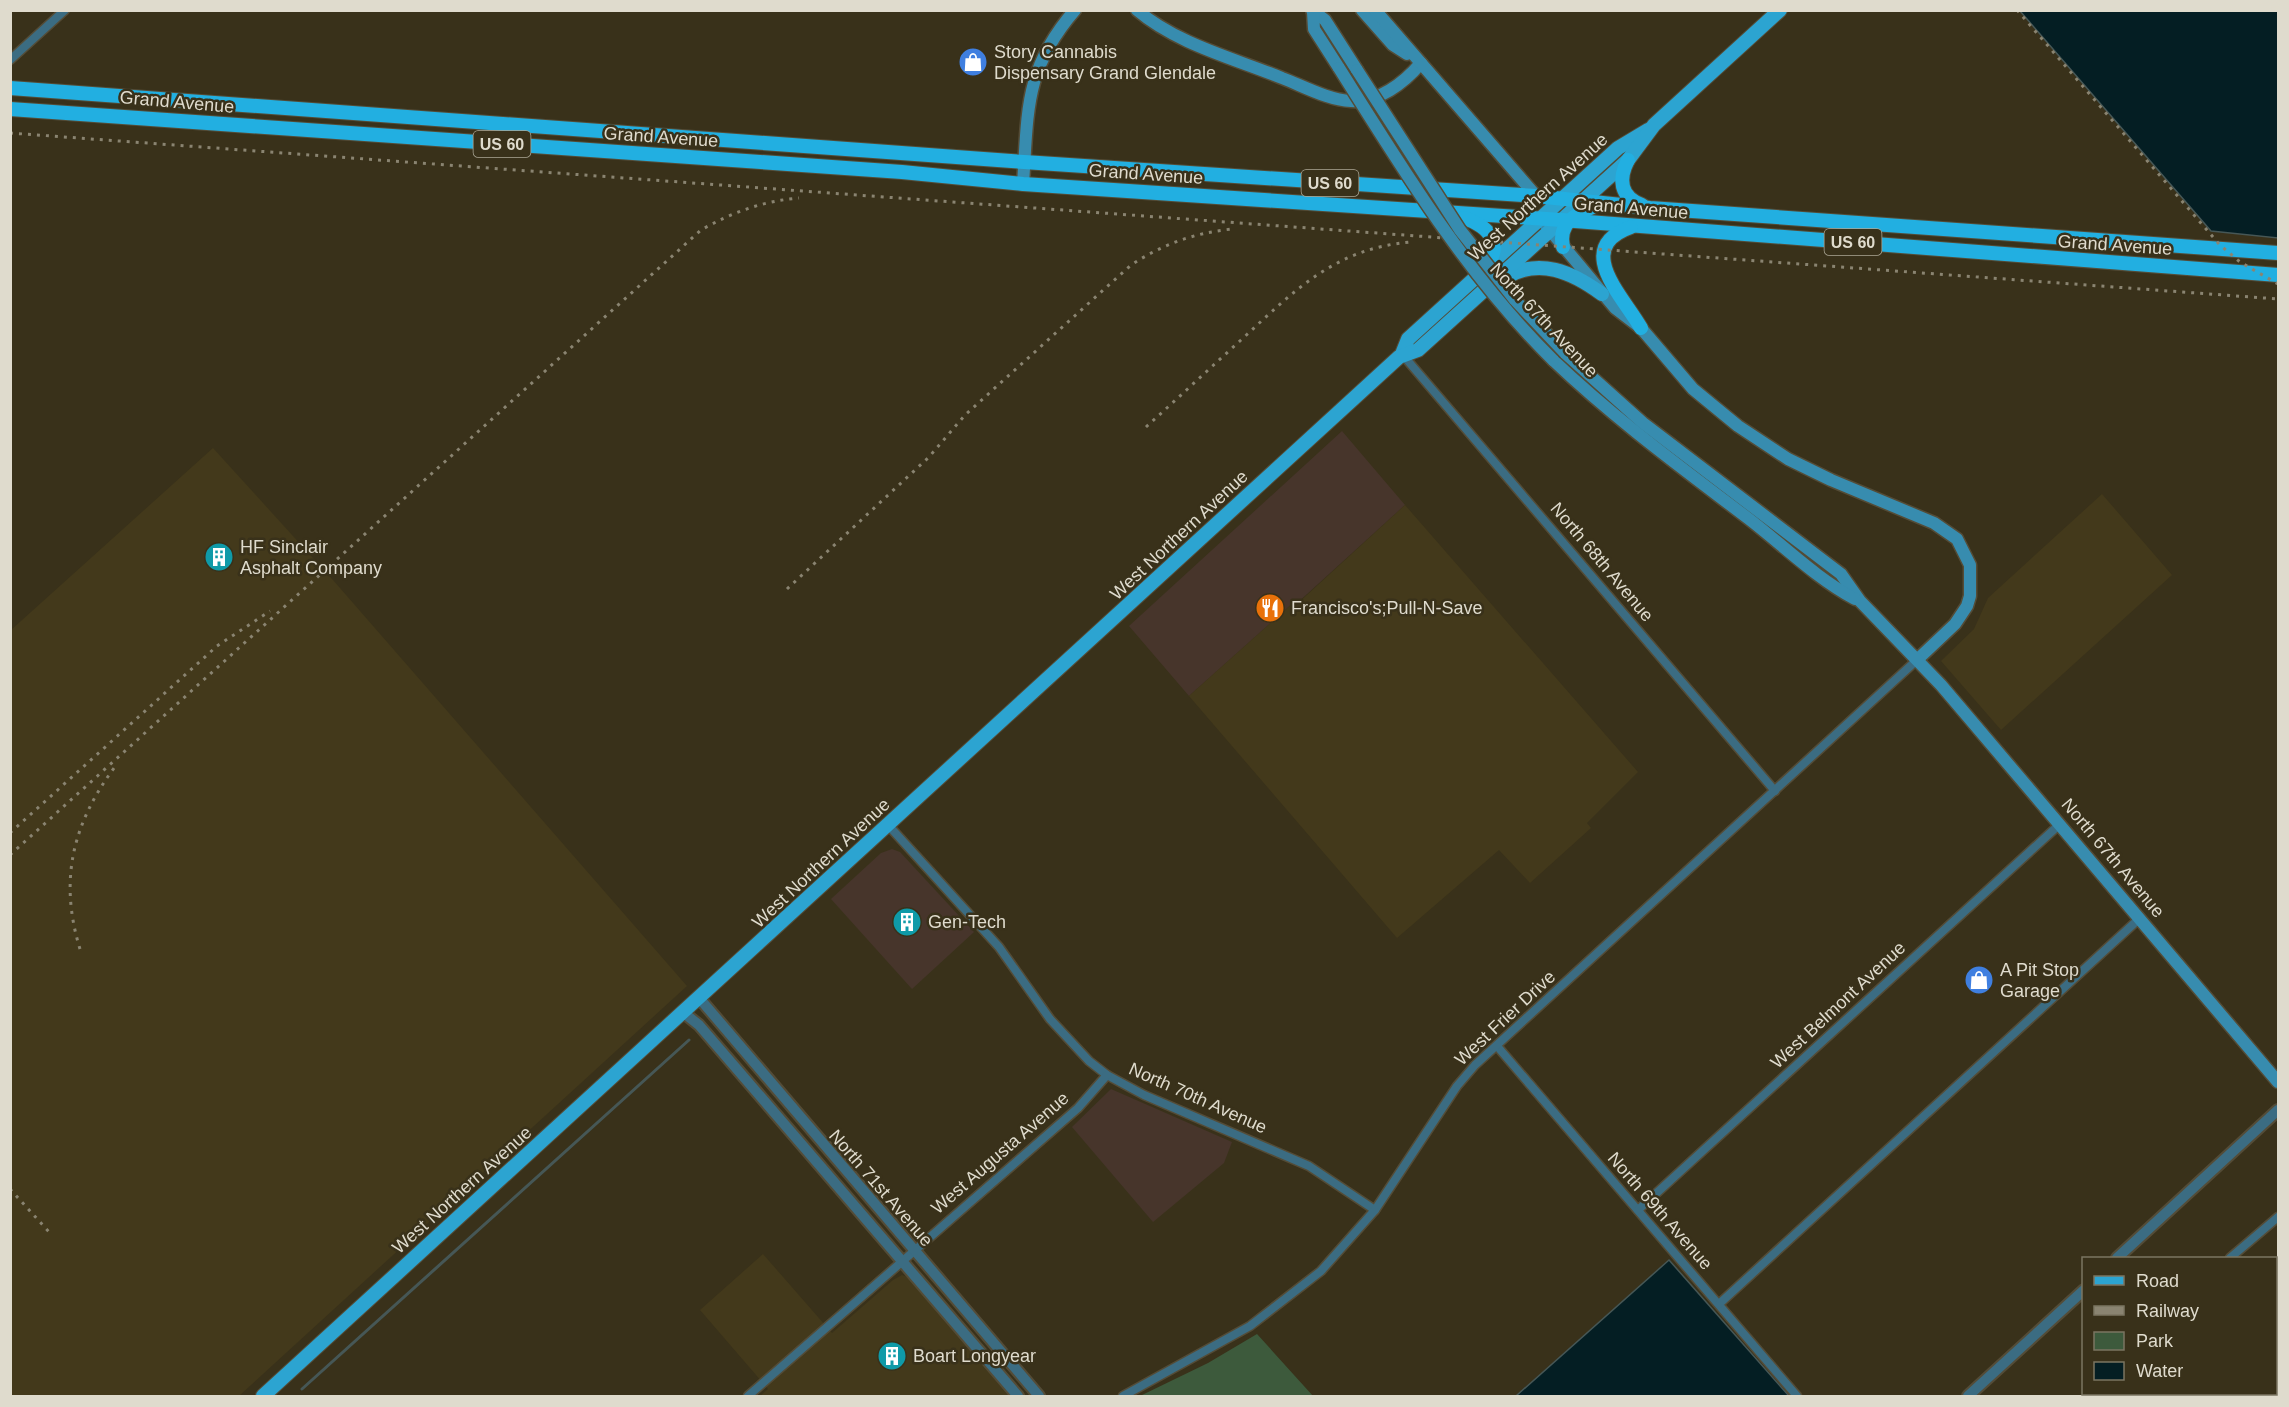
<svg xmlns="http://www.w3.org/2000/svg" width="2289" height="1407" font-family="Helvetica,sans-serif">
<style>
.commercial{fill:#47352b}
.built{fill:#43391b}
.green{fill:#3d5a3c}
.water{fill:#041e23;stroke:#465756;stroke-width:1.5}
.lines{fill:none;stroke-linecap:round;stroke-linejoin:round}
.stream{stroke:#465756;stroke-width:3}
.minor-casing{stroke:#544c37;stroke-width:11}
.tertiary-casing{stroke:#544c37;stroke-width:14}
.secondary-casing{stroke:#544c37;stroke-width:15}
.primary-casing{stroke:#544c37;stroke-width:16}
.trunk-casing{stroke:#544c37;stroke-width:16}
.minor{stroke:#3b6c82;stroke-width:8}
.tertiary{stroke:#3b6c82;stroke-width:10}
.secondary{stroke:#378caf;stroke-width:12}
.primary{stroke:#2ca4d1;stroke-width:14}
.trunk{stroke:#22afe1;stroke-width:14}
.rail{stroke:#8a8471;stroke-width:3;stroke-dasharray:3 6;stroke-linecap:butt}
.secondary-bridge-casing{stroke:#544c37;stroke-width:15;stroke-linecap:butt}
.secondary-bridge{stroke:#378caf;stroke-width:12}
.labels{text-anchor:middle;stroke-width:5;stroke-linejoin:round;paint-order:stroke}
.shield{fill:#39311a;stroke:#ada897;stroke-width:1.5}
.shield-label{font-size:16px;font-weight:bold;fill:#dfdbcd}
.poi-label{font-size:18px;fill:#dfdbcd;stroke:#39311a;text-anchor:start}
.street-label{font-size:18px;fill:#dfdbcd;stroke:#39311a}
</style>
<rect width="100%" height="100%" fill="#39311a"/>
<!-- commercial -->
<g class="commercial">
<polygon points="1342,431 1405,505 1295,605 1293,603 1189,696 1129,626"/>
<polygon points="892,849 900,852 974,932 912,989 831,899 881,853"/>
<polygon points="1111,1089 1232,1142 1224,1163 1153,1222 1072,1127"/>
</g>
<!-- built -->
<g class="built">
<polygon points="213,448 333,580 687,986 239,1396 11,1396 11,630"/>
<polygon points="2102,494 2172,575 2001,730 1941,661 1974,629 1988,598"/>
<polygon points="1405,505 1638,772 1587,823 1591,828 1530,883 1499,850 1397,938 1189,696 1293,603 1296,605"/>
<polygon points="763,1254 832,1333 893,1280 902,1275 908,1277 1010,1396 760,1396 768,1389 700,1310"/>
</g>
<!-- green -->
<polygon class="green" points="1257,1334 1313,1396 1140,1396 1208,1363"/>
<!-- water -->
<g class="water">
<polygon points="2020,11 2278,11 2278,238 2211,231"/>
<polygon points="1669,1260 1789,1396 1516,1396"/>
</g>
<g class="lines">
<!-- stream -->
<polyline class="stream" points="302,1389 689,1040"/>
<!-- minor casing -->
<g class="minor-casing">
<g id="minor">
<polyline points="10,60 65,10"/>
<polyline points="1402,354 1775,791"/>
<polyline points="889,826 999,947 1050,1019 1089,1061 1107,1075 1144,1095 1309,1166 1375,1210"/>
<polyline points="1497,1046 1797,1396"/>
<polyline points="1638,1210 2060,824"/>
<polyline points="2230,1258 2278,1217"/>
<polyline points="1719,1304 2140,918"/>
<polyline points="2201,1394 2206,1396"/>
<polyline points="748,1396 1078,1108 1107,1075"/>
<polyline points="1123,1396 1250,1326 1321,1271 1375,1210 1457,1086 1475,1065 1918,659"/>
</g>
</g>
<!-- tertiary casing -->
<g class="tertiary-casing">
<g id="tertiary">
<polyline points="700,999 1039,1396"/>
<polyline points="684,1013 699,1025 1018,1396"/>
<polyline points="2117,1258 2278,1110"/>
<polyline points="1968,1396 2084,1290"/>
</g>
</g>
<!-- secondary casing -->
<g class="secondary-casing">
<g id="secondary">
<path d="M1137,10c40,34 96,48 145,68 21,8 46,22 69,23 27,2 53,-18 70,-38"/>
<polyline points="1312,10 1325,20 1357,70"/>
<polyline points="1362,10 1393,45 1407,54"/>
<polyline points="1375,10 1536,196"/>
<polyline points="1313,12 1314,29 1339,68"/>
<path d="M1023,184c5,-73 1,-115 52,-174"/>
<polyline points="1544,223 1615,308 1641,328 1693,389 1738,426 1788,459 1831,480 1934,523 1957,539 1970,565 1970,596 1967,606 1955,624 1918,659"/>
<polyline points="1565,353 1643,423 1841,574 1860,601 1941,685 2278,1082"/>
<path d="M1553,360c62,59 129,108 196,159 35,27 67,59 106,80"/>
</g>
</g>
<!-- primary casing -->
<g class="primary-casing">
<g id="primary">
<path d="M1505,278c34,-21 67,-6 97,16"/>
<polyline points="1402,354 1408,339 1618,148 1648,130"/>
<polyline points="263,1396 1399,357 1418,350 1628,160 1654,125 1780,10"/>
</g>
</g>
<!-- trunk casing -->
<g class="trunk-casing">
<g id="trunk">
<polyline points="10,88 1024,162 1536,196 1650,208 2278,253"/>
<polyline points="10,109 902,172 1023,184 1562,220 2278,275"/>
<path d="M1628,160c-10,19 -8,37 14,45"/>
<path d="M1464,218c27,9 40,27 20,52"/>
<path d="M1631,227c-59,21 -8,69 10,101"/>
<path d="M1563,247c-6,-26 16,-34 36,-43"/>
</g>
</g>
<!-- minor -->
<use href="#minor" class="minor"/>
<!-- tertiary -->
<use href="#tertiary" class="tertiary"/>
<!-- secondary -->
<use href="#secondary" class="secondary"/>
<!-- primary -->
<use href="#primary" class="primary"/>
<!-- trunk -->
<use href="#trunk" class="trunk"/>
<!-- rail -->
<g class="rail">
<polyline points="2017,10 2219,244 2240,262 2278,284"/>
<polyline points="10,133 2278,299"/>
<path d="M1146,427c32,-29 63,-58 95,-87 53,-49 94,-92 170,-98"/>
<path d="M787,589l142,-132 36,-42 166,-150c32,-21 63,-32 101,-36"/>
<polyline points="10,833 217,646 270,611"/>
<path d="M10,855l691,-625c32,-18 62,-29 98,-32"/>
<path d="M80,949c-21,-68 -8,-124 34,-181"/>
<polyline points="10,1189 50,1233"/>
</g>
<!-- secondary-bridge casing -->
<g class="secondary-bridge-casing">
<g id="secondary-bridge">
<path d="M1339,68c65,103 127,206 214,292"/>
<polyline points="1357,70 1460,230 1515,300 1565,353"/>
</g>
</g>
<!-- secondary-bridge -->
<use href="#secondary-bridge" class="secondary-bridge"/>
</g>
<!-- icons -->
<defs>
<g id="shop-disc" transform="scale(1.5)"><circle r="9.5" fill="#3f7fe0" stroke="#39311a"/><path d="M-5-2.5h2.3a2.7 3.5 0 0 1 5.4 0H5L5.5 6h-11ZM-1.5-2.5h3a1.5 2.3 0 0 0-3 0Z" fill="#fff"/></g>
<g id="building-disc" transform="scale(1.5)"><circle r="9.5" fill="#0f9aa8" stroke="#39311a"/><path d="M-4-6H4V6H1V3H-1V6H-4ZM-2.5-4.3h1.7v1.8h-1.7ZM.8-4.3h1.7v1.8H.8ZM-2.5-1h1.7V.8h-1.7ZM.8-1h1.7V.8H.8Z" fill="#fff"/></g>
<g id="restaurant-disc" transform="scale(1.5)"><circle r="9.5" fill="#e8710a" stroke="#39311a"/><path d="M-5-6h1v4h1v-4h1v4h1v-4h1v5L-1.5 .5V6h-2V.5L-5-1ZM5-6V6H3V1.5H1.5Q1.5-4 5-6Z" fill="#fff"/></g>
</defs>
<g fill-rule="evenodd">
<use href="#shop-disc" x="973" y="62"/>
<use href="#building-disc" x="219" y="557"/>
<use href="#restaurant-disc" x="1270" y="608"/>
<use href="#building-disc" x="907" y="922"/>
<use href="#shop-disc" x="1979" y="980"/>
<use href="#building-disc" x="892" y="1356"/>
</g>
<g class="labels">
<!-- shield labels -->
<g class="shield">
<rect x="473.5" y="131" width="57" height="26" rx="4.5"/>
<rect x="1301.5" y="170" width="57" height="26" rx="4.5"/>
<rect x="1824.5" y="229" width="57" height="26" rx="4.5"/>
</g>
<g class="shield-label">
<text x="502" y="150">US 60</text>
<text x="1330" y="189">US 60</text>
<text x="1853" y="248">US 60</text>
</g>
<!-- poi labels -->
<g class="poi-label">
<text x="994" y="58">Story Cannabis<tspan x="994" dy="21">Dispensary Grand Glendale</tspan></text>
<text x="240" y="553">HF Sinclair<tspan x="240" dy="21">Asphalt Company</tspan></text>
<text x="1291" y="614">Francisco's;Pull-N-Save</text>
<text x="928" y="928">Gen-Tech</text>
<text x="2000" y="976">A Pit Stop<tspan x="2000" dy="21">Garage</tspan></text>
<text x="913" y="1362">Boart Longyear</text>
</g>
<!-- street labels -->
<g class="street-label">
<text transform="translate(177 102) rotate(5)" y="6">Grand Avenue</text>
<text transform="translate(661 137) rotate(4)" y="6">Grand Avenue</text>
<text transform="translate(1146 174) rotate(4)" y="6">Grand Avenue</text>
<text transform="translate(1538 197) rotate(-42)" y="6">West Northern Avenue</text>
<text transform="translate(1631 208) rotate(5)" y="6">Grand Avenue</text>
<text transform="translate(2115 245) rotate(4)" y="6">Grand Avenue</text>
<text transform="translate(1544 320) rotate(47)" y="6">North 67th Avenue</text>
<text transform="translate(1179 535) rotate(-43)" y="6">West Northern Avenue</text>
<text transform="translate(1602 562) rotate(50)" y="6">North 68th Avenue</text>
<text transform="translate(2113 858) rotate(50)" y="6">North 67th Avenue</text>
<text transform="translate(821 863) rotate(-43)" y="6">West Northern Avenue</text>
<text transform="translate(1838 1005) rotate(-43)" y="6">West Belmont Avenue</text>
<text transform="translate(1505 1018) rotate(-43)" y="6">West Frier Drive</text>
<text transform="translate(1198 1098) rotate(24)" y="6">North 70th Avenue</text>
<text transform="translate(1000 1153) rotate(-41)" y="6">West Augusta Avenue</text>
<text transform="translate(881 1188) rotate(49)" y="6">North 71st Avenue</text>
<text transform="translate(462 1190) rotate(-42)" y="6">West Northern Avenue</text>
<text transform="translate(1660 1211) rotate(49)" y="6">North 69th Avenue</text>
</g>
</g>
<!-- border -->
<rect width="2289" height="1407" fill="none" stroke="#dfdbcd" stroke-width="24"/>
<!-- legend -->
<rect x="2082" y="1257" width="195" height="138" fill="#39311a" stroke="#7b7562" stroke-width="1.5"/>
<rect x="2094" y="1276" width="30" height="9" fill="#2ca4d1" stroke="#7b7562" stroke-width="1.5"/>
<text x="2136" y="1287" font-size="18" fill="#dfdbcd">Road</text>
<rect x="2094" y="1306" width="30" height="9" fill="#8a8471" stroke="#7b7562" stroke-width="1.5"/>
<text x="2136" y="1317" font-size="18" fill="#dfdbcd">Railway</text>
<rect x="2094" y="1332" width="30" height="18" fill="#3d5a3c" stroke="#7b7562" stroke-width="1.5"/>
<text x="2136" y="1347" font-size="18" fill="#dfdbcd">Park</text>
<rect x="2094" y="1362" width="30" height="18" fill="#041e23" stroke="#7b7562" stroke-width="1.5"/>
<text x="2136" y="1377" font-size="18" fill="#dfdbcd">Water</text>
</svg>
